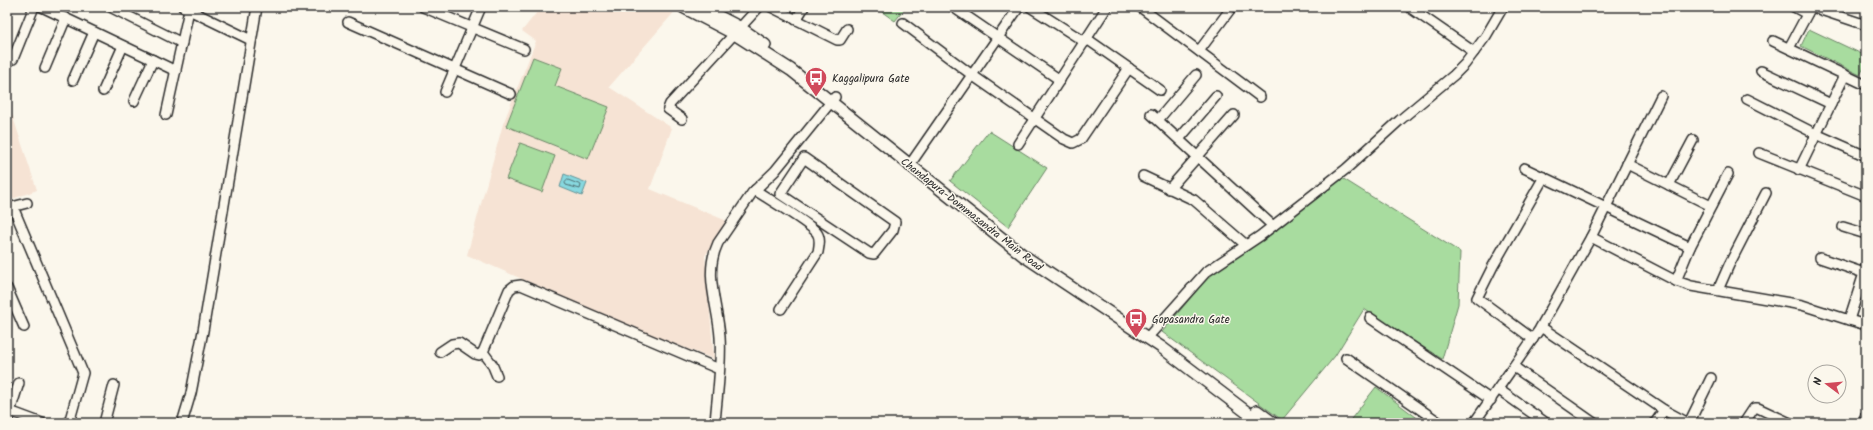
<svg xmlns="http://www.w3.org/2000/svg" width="1873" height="430" font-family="Kalam,sans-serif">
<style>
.built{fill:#f6e3d4}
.green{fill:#a8dc9f;stroke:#6a8465}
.water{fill:#87d8df;stroke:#629397}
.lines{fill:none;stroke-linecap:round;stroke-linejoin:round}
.shore{stroke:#507073;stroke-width:1}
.minor-casing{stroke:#2b2b2b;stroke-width:12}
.major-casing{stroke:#2b2b2b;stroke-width:14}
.minor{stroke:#fbf7ec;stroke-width:9}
.major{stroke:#fbf7ec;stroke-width:11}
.labels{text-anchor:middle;stroke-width:3;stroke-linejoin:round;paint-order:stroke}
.poi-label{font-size:11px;fill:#2b2b2b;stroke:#fbf7ec;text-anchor:start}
.street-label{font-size:11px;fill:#2b2b2b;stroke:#fbf7ec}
</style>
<rect width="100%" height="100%" fill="#fbf7ec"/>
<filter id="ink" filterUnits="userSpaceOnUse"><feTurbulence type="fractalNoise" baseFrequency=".025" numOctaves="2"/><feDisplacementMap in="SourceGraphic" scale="8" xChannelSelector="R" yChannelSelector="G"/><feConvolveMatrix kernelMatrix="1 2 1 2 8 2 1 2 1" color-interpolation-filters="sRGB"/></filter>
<g filter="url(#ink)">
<!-- built -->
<g class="built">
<polygon points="541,7 673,7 677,9 609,87 672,128 650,189 727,221 705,256 714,359 653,336 467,255 503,124 536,41 522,31"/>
<polygon points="7,99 37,190 7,201"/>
</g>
<!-- green -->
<g class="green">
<polygon points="875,7 906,7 895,21"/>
<polygon points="1809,29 1866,56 1866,64 1860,75 1801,46"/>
<polygon points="533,57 562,68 555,86 609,107 588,159 506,126"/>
<polygon points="989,131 1047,168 1008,227 950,181"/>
<polygon points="520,143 555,156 542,192 506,179"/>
<polygon points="1342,178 1460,252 1458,304 1442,359 1364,309 1335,356 1282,420 1162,332 1212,272"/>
<polygon points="1376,387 1424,423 1348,423"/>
</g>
<!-- water -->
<polygon class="water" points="564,174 587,183 582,196 560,187"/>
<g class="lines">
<!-- shore -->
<polygon class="shore" points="568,180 581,185 580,189 566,185 565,183"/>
<!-- minor casing -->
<g class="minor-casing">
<g id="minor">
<polyline points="42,7 176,71"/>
<polyline points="110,7 182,43"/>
<polyline points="183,7 251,40"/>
<polyline points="423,7 524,49"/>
<polyline points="771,7 837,40 840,40 847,29"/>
<polyline points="953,7 1060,80"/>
<polyline points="1030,7 1085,42"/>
<polyline points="1140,7 1260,97"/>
<polyline points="1409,7 1474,52"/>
<polyline points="1794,7 1807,14"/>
<polyline points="1812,7 1866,25"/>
<polyline points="796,20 804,7"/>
<polyline points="348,22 511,94"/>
<polyline points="903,23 972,75 1064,139 1073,143 1081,139 1129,68"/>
<polyline points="1087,39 1160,90"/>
<polyline points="1773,41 1866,85"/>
<polyline points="1789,48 1811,7"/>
<polyline points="1199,51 1232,7"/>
<polyline points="13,59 34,7"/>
<polyline points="45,68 66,18"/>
<polyline points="1761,71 1831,104"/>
<polyline points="73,80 94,32"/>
<polyline points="103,91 123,46"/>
<polyline points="445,92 481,7"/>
<polyline points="1747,99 1816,134 1866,156"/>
<polyline points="134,101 153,60"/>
<polyline points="1151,114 1273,226"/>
<polyline points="166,115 189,10"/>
<polyline points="682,119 668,109 670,104 759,7"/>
<polyline points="1158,120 1196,75"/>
<polyline points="1179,139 1216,96"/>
<polyline points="1018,144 1107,7"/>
<polyline points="1759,153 1866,196"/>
<polygon points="804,158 895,222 893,230 874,254 869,253 780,194"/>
<polyline points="1627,164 1711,206"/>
<polyline points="909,166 1019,7"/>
<polyline points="1524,168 1690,247"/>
<polyline points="1799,170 1845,75"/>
<polyline points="1143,176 1194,200 1246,245"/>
<polyline points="1669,185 1693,140"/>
<polyline points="1169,189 1234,115"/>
<path d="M755,190c13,9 55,33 62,43 4,6 2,13 1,19l-37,57"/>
<polyline points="13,207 83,373 69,423"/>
<polyline points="8,208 27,203"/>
<polyline points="1843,227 1866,234"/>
<polyline points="1591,237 1676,281 1691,286 1802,305 1849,320 1866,267"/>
<polyline points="1820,258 1864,273"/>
<polyline points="1676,281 1690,247 1728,174"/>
<polyline points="7,288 24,327"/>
<polyline points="1718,290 1729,265 1766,193"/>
<polyline points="1370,318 1491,400"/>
<polyline points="1849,320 1866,325"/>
<polyline points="1541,327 1664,410 1688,423"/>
<polyline points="1147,338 1206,272 1260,236 1346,169 1400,120 1454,75 1465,64 1486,36 1503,7"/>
<polyline points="1533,339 1477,298 1493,266 1544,177"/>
<polyline points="440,352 452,344 459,343 475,354 479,355 483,352"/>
<polyline points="1346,358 1440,423"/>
<polyline points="1514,367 1594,423"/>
<polyline points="497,376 492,364 483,352 509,290 514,286 521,285 719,369"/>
<polyline points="1498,389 1546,423"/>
<polyline points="7,410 42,423"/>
<polyline points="1865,417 1866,417"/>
<polyline points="7,421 19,383"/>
<polyline points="104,423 114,385"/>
<polyline points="182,423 191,393 203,331 257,7"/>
<path d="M715,423c2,-28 7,-58 5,-86 -2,-32 -17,-63 -2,-94l34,-50 23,-22 60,-74"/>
<polyline points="1474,423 1539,330 1591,237 1661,96"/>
<polyline points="1655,423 1664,410"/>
<polyline points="1689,423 1711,378"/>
<polyline points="1744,423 1754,408 1758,408 1790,423"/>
</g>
</g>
<!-- major casing -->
<g class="major-casing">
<g id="major">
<polyline points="683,7 733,33 791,70 1024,256 1161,347 1261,423"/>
<polyline points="700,7 739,27 765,45"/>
<polyline points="1257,411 1273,423"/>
</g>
</g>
<!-- minor -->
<use href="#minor" class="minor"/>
<!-- major -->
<use href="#major" class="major"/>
</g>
</g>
<!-- icons -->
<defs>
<g id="bus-pin" transform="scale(1.15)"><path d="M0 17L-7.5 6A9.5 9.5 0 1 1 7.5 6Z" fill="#d1495b" stroke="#fbf7ec"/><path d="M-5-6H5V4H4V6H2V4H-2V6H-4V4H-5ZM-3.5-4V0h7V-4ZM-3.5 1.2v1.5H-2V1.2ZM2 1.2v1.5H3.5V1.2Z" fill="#fff"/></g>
</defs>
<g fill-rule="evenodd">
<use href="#bus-pin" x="816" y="78"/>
<use href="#bus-pin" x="1136" y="319"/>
</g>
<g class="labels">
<!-- poi labels -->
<g class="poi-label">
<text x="832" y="82">Kaggalipura Gate</text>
<text x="1152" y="323">Gopasandra Gate</text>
</g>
<!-- street labels -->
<g class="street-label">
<text transform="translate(972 214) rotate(38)" y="4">Chandapura-Dommasandra Main Road</text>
</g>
</g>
<!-- margin -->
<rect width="1873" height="430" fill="none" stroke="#fbf7ec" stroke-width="24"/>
<rect x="12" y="12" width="1849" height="406" fill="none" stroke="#2b2b2b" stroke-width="1.5" filter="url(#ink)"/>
<!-- north arrow -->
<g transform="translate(1827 384) rotate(286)"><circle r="19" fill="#fbf7ec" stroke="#a8a59f"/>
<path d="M0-3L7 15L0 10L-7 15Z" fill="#d1495b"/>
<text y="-6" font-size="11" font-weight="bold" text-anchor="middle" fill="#2b2b2b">N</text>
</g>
</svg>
